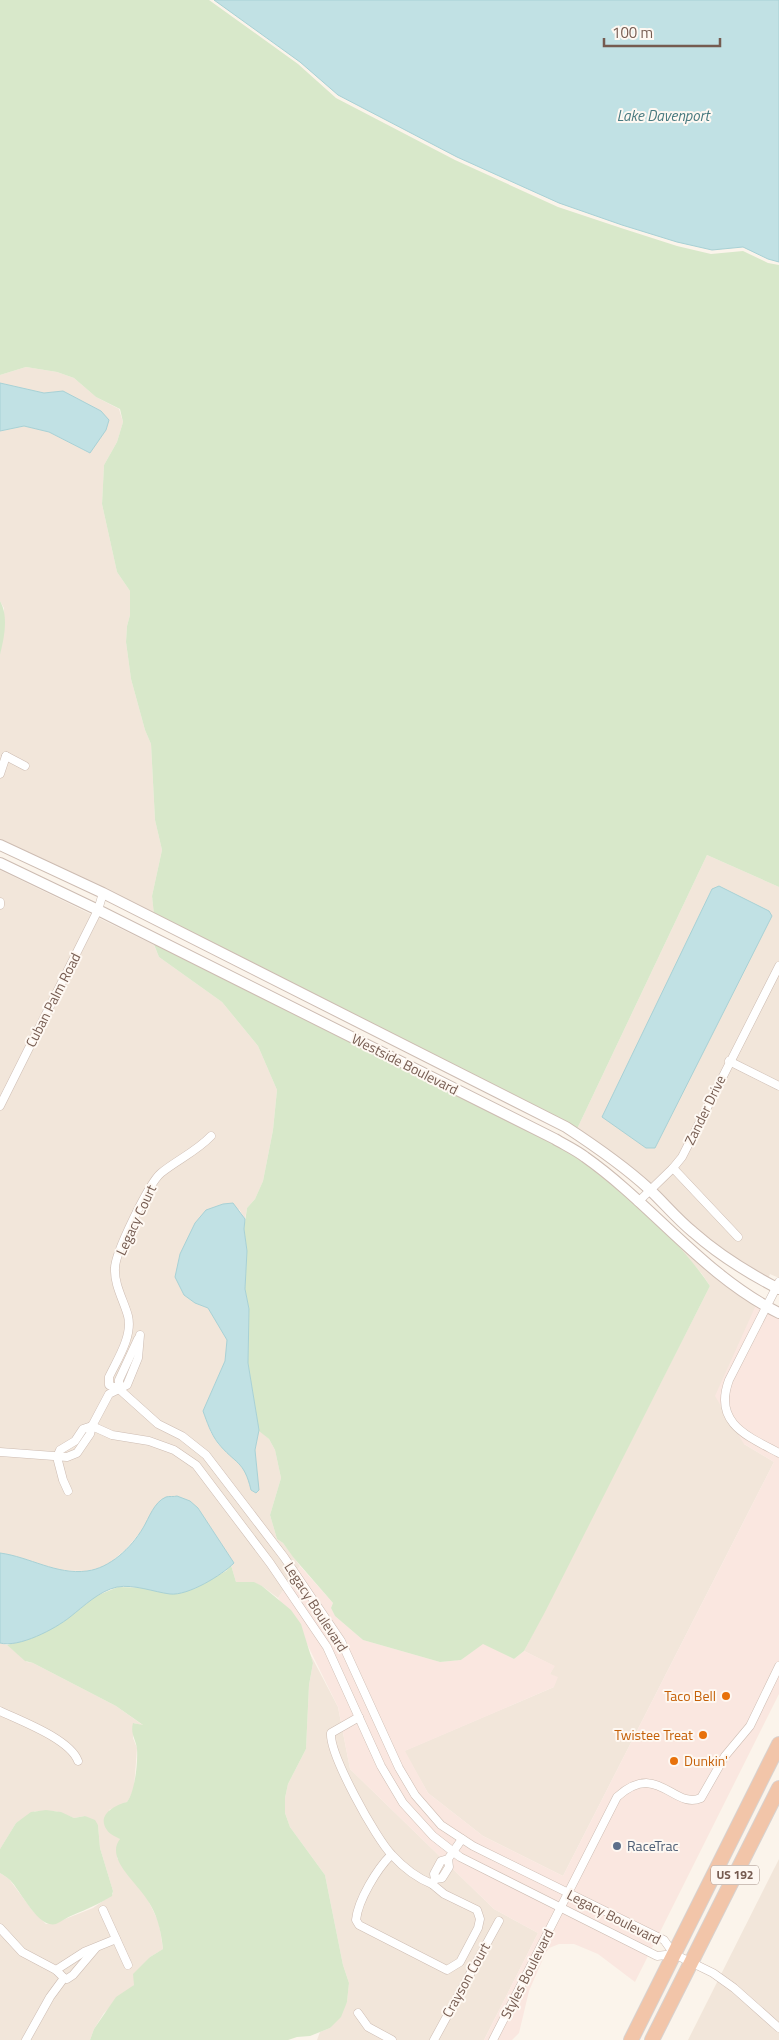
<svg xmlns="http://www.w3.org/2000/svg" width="779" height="2040" font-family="'Titillium Web',sans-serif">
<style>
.residential{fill:#f2e6da}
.commercial{fill:#fae7e0}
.green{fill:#d8e8ca}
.water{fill:#c1e1e4;stroke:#a8d1d5}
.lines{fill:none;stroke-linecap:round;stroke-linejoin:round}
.minor-casing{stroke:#cdbcb2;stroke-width:9}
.tertiary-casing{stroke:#cdbcb2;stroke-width:12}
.trunk-casing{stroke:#d8d1ce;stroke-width:16}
.minor{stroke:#fff;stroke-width:8}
.tertiary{stroke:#fff;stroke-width:10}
.trunk{stroke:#f2c5a9;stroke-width:14}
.food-dot{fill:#e8710a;stroke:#fef8f2;stroke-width:2}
.service-dot{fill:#5c6f8a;stroke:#fef8f2;stroke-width:2}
.labels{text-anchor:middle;stroke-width:4;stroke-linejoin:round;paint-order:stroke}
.shield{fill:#fef8f2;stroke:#9e8a81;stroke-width:1}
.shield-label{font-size:12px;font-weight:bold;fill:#755b50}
.street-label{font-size:14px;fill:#755b50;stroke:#fef8f2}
.food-label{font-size:14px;fill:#c56008;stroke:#fef8f2;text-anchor:end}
.service-label{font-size:14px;fill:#4e5e75;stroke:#fef8f2;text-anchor:start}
.water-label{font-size:15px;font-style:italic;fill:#47797f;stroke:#fef8f2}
</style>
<rect width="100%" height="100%" fill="#fbf4eb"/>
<!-- residential -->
<g class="residential">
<polygon points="26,367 57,372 74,378 96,397 119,409 123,422 117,442 104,465 102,504 117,572 130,591 130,615 127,626 126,642 131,679 145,730 151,744 155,820 162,850 152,896 154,915 0,840 0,655 4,608 0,601 0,431 24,426 49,432 89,453 101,411 63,391 44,393 0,383 0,375"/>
<polygon points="707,855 779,887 779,1278 770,1274 768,1279 723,1252 577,1129"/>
<polygon points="0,870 154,945 159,957 222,1002 258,1046 277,1090 273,1130 263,1181 255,1199 247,1208 245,1219 239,1209 195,1303 208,1308 227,1340 225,1361 209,1397 210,1431 218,1444 240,1463 248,1477 251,1490 258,1477 255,1450 259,1430 269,1439 275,1450 281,1478 270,1515 277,1539 283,1543 300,1566 278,1598 262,1586 236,1582 231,1565 234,1563 198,1508 156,1505 142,1530 126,1549 105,1567 86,1571 55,1570 0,1553"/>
<polygon points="670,1237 711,1274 756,1305 744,1444 774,1462 563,1876 483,1836 428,1793 404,1751 554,1687 550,1674 554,1666 524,1651 710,1286 702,1274"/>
<polygon points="0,1643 7,1645 27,1662 33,1663 116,1706 144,1726 134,1723 133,1738 137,1748 136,1762 134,1788 130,1797 127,1802 109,1810 111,1833 120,1839 117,1858 147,1898 159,1923 163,1949 150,1957 134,1985 104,2013 94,2029 90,2040 0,2040 0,1873 9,1879 32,1910 46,1924 60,1921 93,1908 113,1894 113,1891 100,1848 98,1825 85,1816 74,1818 56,1811 35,1811 16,1823 0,1849"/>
<polygon points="308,1650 338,1707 350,1769 494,1909 538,1933 484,2040 317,2040 320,2032 330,2028 347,2002 349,1983 343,1965 325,1875 290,1827 285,1813 285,1798 288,1784 306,1749 309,1685 313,1663"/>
<polygon points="779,1859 779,2040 688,2040"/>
</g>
<!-- commercial -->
<polygon class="commercial" points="756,1305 779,1318 779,1694 635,1982 598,1954 574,1944 559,1944 549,1948 545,1954 529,1991 519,2033 512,2040 484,2040 538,1933 494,1909 350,1769 338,1707 306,1642 278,1598 300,1566 333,1603 331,1608 335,1616 363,1640 440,1662 461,1660 483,1643 514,1659 524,1651 555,1666 550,1674 558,1677 554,1687 405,1751 428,1793 483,1836 563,1876 774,1462 744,1444 715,1396"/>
<!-- green -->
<g class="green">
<polygon points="0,0 209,0 298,64 336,98 455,160 558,207 621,228 677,246 711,254 743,251 768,263 779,265 779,887 707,855 577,1129 154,915 152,896 162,850 155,820 151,744 145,730 131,679 126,642 127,626 130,615 130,591 117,572 102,504 104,465 117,442 123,422 120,409 96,397 74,378 57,372 26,367 0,375"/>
<path d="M0,601c9,16 4,37 0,54z"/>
<path d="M153,942l400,201c56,32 121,89 157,143l-165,326 -21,39 -10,8 -31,-15 -22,16 -21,2 -77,-22 -28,-24 -4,-8 2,-5 -40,-46 -10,-14 -6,-4 -7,-24 11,-37 -6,-28 -6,-11 -10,-8 -11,-68 1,-54 -4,-20 2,-38 -3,-22 3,-21 8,-9 8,-18 10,-51 4,-40 -19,-44 -36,-44 -63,-45z"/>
<path d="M231,1565l5,17h18l8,4 29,24 10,14 12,39 -4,22 -3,64 -18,35 -3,14v15l5,14 35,48 18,90 6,18 -2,19 -6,15 -11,11 -20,8 -13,1 -9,3h-198l4,-11 22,-32 18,-12 -1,-11 17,-17 13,-8c-2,-19 -6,-36 -17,-51 -10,-16 -41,-40 -26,-59 -4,-2 -11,-5 -13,-9 -11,-15 8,-25 20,-28 8,-11 11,-39 10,-53 -1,-10 -7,-15 -4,-26l10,2 -27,-19 -83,-43 -8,-2 -18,-16 24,-7 36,-19 29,-23 22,-9 76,2 32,-18z"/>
<path d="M46,1810l15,2 13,6 11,-2 10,4 3,5 2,23 13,43 -1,5c-13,8 -25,13 -39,19 -6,2 -12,7 -17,9 -18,5 -35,-33 -46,-44 -3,-3 -7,-5 -10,-7v-24l16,-26 15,-11z"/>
</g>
<!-- water -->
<g class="water">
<polygon points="214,0 779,0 779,262 768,259 743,247 712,250 677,242 622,225 559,203 457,157 338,95 300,62"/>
<polygon points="0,383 44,393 63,391 101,411 109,420 106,430 90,453 49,432 24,426 0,431"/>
<polygon points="719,886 769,911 772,916 655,1148 646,1148 602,1117 712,889"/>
<path d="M233,1203l12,16 -1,10 3,22 -2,38 4,20 -1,54 11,67 -4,20 4,40 -3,3 -5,-3c-7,-30 -16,-26 -33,-47 -7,-9 -11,-21 -15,-32l22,-50 2,-21 -19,-32 -13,-5 -11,-8 -9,-18 5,-23 15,-31 11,-13 17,-6z"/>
<path d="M177,1496l13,5 8,7 36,55c-12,12 -46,33 -64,31 -16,-2 -36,-10 -53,-7 -18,4 -33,19 -47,30 -15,12 -51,31 -70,26v-90c30,4 56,22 87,18 23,-3 44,-23 56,-43 6,-10 11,-26 23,-31 3,-1 8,0 11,-1z"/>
</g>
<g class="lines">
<!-- minor casing -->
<g class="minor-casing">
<g id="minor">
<polyline points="6,756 25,766"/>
<polyline points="0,774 6,756"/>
<polyline points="0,902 0,905"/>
<polyline points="729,1061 779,1086"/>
<polyline points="0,1106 98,910 103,893"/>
<path d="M211,1136c-14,15 -34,24 -50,37 -12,10 -46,80 -46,95 -1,17 9,33 13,48 5,20 -11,44 -19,61v8l10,4 39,35 24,12 24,19 78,102 57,84 58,127 16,27 26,30 32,21 191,94 10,14"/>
<polyline points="638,1202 673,1168"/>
<polyline points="738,1237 673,1168 682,1157 779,966"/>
<path d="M779,1282l-50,98c-16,43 18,56 50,73"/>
<polyline points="119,1389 119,1380 138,1339"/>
<polyline points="92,1426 112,1435 149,1441 174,1450 196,1465 270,1563 327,1647 381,1766 403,1803 433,1836 460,1857 657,1956 674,1954 713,1973 734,1988 779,2028"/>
<polyline points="0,1452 67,1457 77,1453 90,1434 92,1426 109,1394 127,1385 138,1358 140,1335"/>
<polyline points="57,1457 60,1450 75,1441 83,1429 92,1426"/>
<polyline points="57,1457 63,1480 68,1491"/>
<path d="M0,1711c21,10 70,28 78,50"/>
<path d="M359,1717l-28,16c-2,21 45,106 61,122 11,12 25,23 40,29l3,-5"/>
<path d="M391,1855c-14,14 -33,45 -35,65l3,5 88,45 13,-8 18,-34 2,-9 -3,-9 -33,-16 -12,-10"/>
<polyline points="448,1859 441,1861 434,1874 435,1879 442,1878 449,1867 448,1859 462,1839"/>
<polyline points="103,1910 128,1965"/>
<polyline points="0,1928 22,1952 56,1970 64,1978 67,1979 73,1975 95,1949"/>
<polyline points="56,1970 84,1952 116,1939"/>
<polyline points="358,2013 368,2027 392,2040"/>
<polyline points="26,2040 50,1997 64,1978"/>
<polyline points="434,2040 499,1921"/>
<path d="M493,2040l124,-243c41,-37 56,13 84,1l24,-42 25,-30 29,-60"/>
</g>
</g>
<!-- tertiary casing -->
<g class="tertiary-casing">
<g id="tertiary">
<path d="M0,845l103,48 463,234c29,19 57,38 83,62 15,14 28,30 44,43 26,23 55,41 86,57"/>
<path d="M0,863l98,47 457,229c10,6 21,11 30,18 68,48 118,118 194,156"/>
</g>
</g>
<!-- trunk casing -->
<g class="trunk-casing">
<g id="trunk">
<polyline points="631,2040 779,1744"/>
<polyline points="652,2040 779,1788"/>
</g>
</g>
<!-- minor -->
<use href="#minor" class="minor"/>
<!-- tertiary -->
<use href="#tertiary" class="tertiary"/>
<!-- trunk -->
<use href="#trunk" class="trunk"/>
</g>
<!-- markers -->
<g class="food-dot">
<circle cx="726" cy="1696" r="5"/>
<circle cx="703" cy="1735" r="5"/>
<circle cx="674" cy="1761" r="5"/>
</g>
<circle class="service-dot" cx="617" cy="1846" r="5"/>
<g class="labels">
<!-- shield labels -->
<rect class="shield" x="711" y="1865.5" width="48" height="19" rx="4"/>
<g class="shield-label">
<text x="735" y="1879">US 192</text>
</g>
<!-- street labels -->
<g class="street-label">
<text transform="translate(53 1000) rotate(-63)" y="5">Cuban Palm Road</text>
<text transform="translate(405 1064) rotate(27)" y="5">Westside Boulevard</text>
<text transform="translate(705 1110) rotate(-64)" y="5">Zander Drive</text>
<text transform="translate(136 1220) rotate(-65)" y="5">Legacy Court</text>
<text transform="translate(316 1607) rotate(57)" y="5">Legacy Boulevard</text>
<text transform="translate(614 1917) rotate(27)" y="5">Legacy Boulevard</text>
<text transform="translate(527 1974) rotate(-63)" y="5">Styles Boulevard</text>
<text transform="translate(466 1980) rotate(-61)" y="5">Crayson Court</text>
</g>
<!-- food labels -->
<g class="food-label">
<text x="716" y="1701">Taco Bell</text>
<text x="693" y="1740">Twistee Treat</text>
<text x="684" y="1766" text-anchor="start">Dunkin'</text>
</g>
<!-- service labels -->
<g class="service-label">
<text x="627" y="1851">RaceTrac</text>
</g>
<!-- water labels -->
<g class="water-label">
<text x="663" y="121">Lake Davenport</text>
</g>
</g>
<!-- scale -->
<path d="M604 38v8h116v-8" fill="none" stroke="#755b50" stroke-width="2.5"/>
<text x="612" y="38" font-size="15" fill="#755b50" stroke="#fef8f2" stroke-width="4" paint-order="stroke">100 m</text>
</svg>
